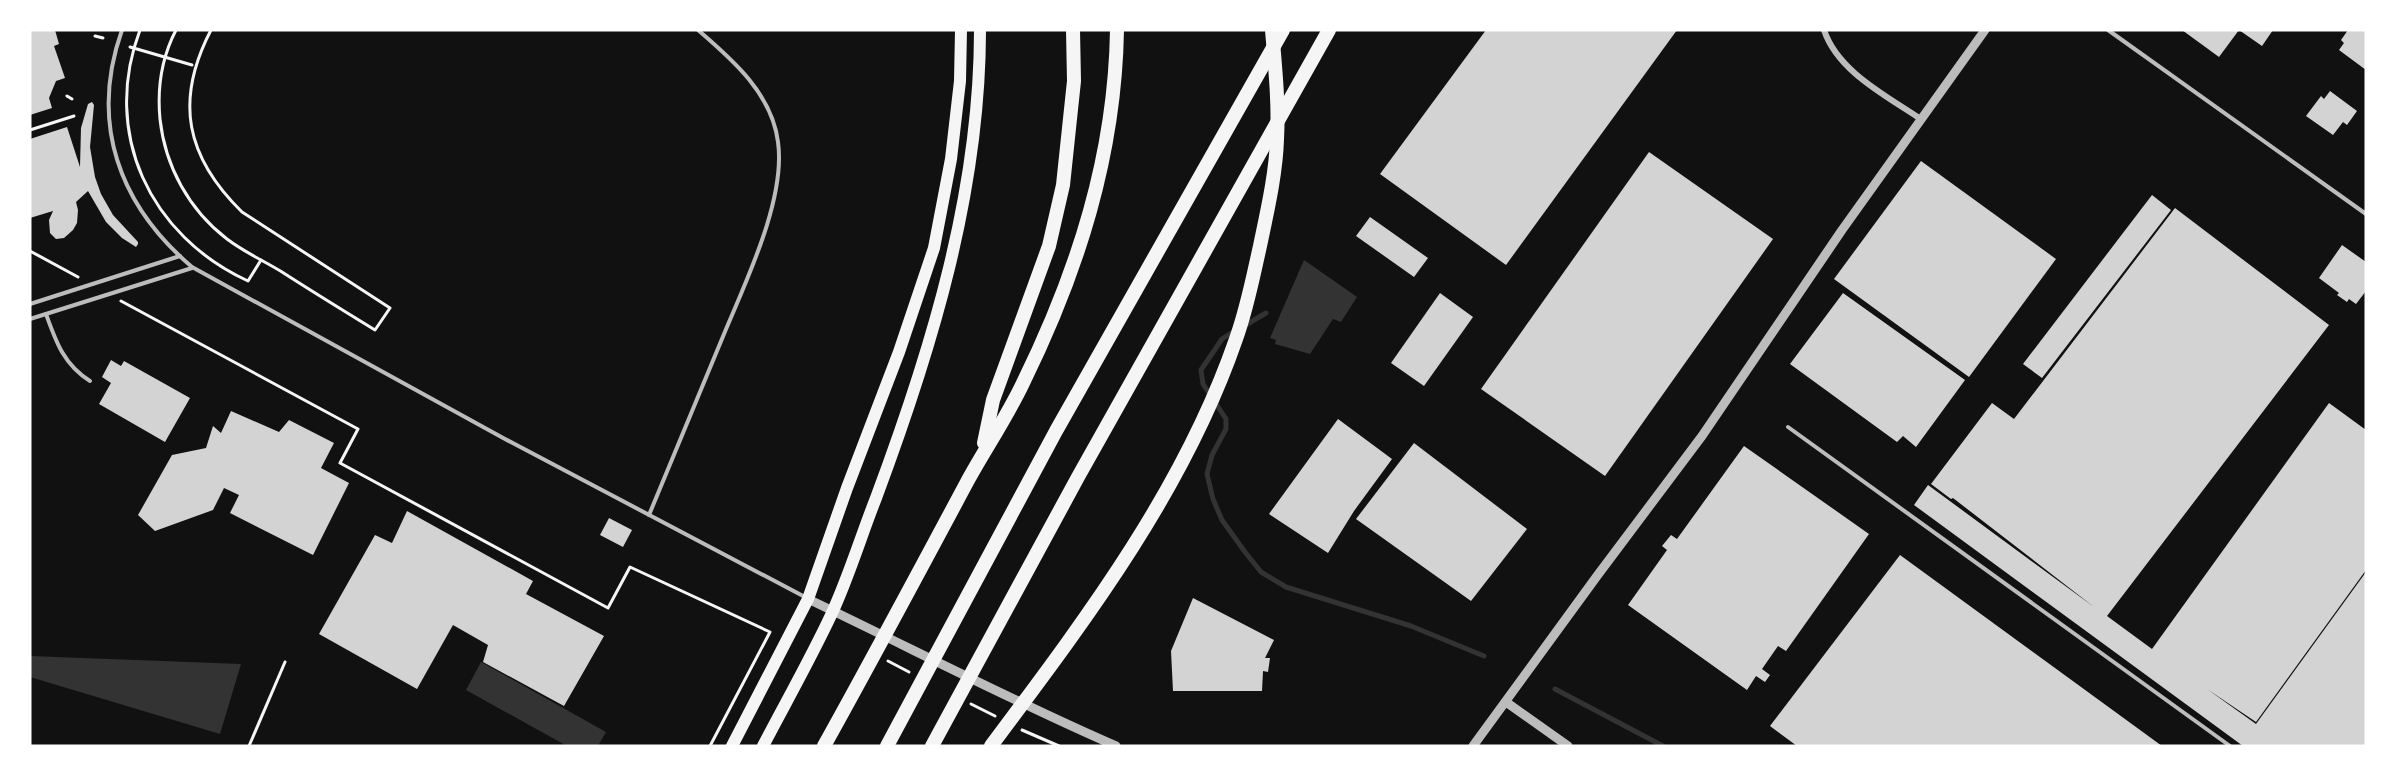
<svg xmlns="http://www.w3.org/2000/svg" width="2396" height="776" font-family="Ubuntu,sans-serif">
<style>
.water{fill:#333}
.lines{fill:none;stroke-linecap:round;stroke-linejoin:round}
.stream{stroke:#333;stroke-width:5}
.building{fill:#d3d3d3}
.path{stroke:#f5f5f5;stroke-width:3}
.service{stroke:#bcbcbc;stroke-width:4}
.minor{stroke:#bcbcbc;stroke-width:6}
.tertiary{stroke:#bcbcbc;stroke-width:9}
.primary{stroke:#f5f5f5;stroke-width:12}
.motorway{stroke:#f5f5f5;stroke-width:14}
</style>
<rect width="100%" height="100%" fill="#111"/>
<!-- water -->
<g class="water">
<polygon points="1304,260 1357,297 1341,322 1333,319 1310,354 1275,344 1276,340 1270,338"/>
<polygon points="30,656 241,664 220,734 30,677"/>
<polygon points="481,662 606,732 598,746 567,746 466,690"/>
</g>
<g class="lines">
<!-- stream -->
<g class="stream">
<polyline points="1244,326 1266,313"/>
<polyline points="1236,330 1222,339 1201,370 1203,384 1226,419 1226,429 1212,455 1207,474 1213,499 1222,520 1245,552 1261,572 1286,587 1411,626 1484,656"/>
<polyline points="1555,689 1663,746"/>
</g>
</g>
<!-- building -->
<g class="building">
<polygon points="30,30 55,30 59,44 54,46 65,78 56,81 49,98 52,108 30,115"/>
<polygon points="1486,30 1677,30 1506,265 1380,174"/>
<polygon points="2182,30 2239,30 2219,57"/>
<polygon points="2239,30 2273,30 2262,46"/>
<polygon points="2348,30 2366,30 2366,70 2339,50 2344,43 2341,40"/>
<polygon points="2330,91 2357,111 2347,125 2343,122 2333,135 2306,116 2321,96 2324,99"/>
<polygon points="92,102 94,105 90,147 95,177 101,194 113,215 138,242 138,244 136,247 122,238 106,222 88,191 76,202 78,210 77,223 73,230 64,238 56,239 50,233 49,220 53,211 30,218 30,139 67,127 80,167 81,128 88,104"/>
<polygon points="1649,152 1773,239 1605,476 1481,389"/>
<polygon points="1921,161 2056,259 1969,377 1834,279"/>
<polygon points="2152,195 2171,210 2042,378 2023,364"/>
<polygon points="2175,208 2329,325 2107,616 2152,649 2329,403 2366,430 2366,570 2256,722 2207,689 2256,724 2366,572 2366,746 2243,746 1914,505 1928,485 2094,607 1953,498 1951,499 1931,484 1992,403 2014,419"/>
<polygon points="1370,217 1428,258 1414,277 1356,236"/>
<polygon points="2342,245 2366,262 2366,291 2356,304 2349,299 2347,302 2337,295 2339,293 2319,278"/>
<polygon points="1440,293 1473,317 1424,386 1391,363"/>
<polygon points="1843,293 1965,380 1916,447 1903,436 1897,442 1790,364"/>
<polygon points="111,360 121,366 124,361 190,398 165,442 99,404 111,383 102,377"/>
<polygon points="231,411 279,432 289,420 334,443 321,468 349,483 313,555 230,513 239,495 224,488 213,510 155,531 138,515 172,455 206,448 213,426 221,433"/>
<polygon points="1338,419 1392,459 1354,511 1328,553 1269,514"/>
<polygon points="1414,443 1527,529 1471,601 1356,519"/>
<polygon points="1744,446 1869,534 1786,651 1778,646 1762,669 1770,675 1765,682 1756,676 1747,690 1628,605 1667,550 1662,546 1671,535 1677,539"/>
<polygon points="407,511 533,581 526,594 604,636 564,706 483,662 488,645 453,625 417,689 319,634 375,535 392,543"/>
<polygon points="609,518 632,530 623,547 600,535"/>
<polygon points="1900,555 2162,746 1797,746 1770,726"/>
<polygon points="1193,598 1274,640 1265,658 1270,658 1268,672 1263,671 1262,691 1173,691 1171,651"/>
</g>
<g class="lines">
<!-- path -->
<g class="path">
<path d="M140,30c-39,103 10,206 108,251l13,-21"/>
<path d="M176,30c-14,27 -19,58 -16,89 5,47 29,91 67,120 17,13 37,22 55,33 31,20 62,39 93,58l15,-22 -148,-96c-56,-55 -68,-111 -31,-182"/>
<polyline points="95,36 103,38"/>
<polyline points="130,47 192,65"/>
<polyline points="67,96 72,99"/>
<polyline points="30,130 74,116"/>
<polyline points="30,251 78,277"/>
<polyline points="121,301 358,429 340,463 608,608 630,567 770,632 710,746"/>
<polyline points="888,661 909,672"/>
<polyline points="971,704 995,716"/>
<polyline points="1022,730 1059,746"/>
<polyline points="249,746 285,662"/>
</g>
<!-- service -->
<g class="service">
<path d="M122,30c-33,93 -3,175 70,237l313,172 300,158"/>
<polyline points="2108,30 2366,214"/>
<polyline points="30,304 180,256"/>
<path d="M46,314c10,28 18,51 44,67"/>
<polyline points="30,319 192,268"/>
<polyline points="1788,427 2230,746"/>
<path d="M649,515c25,-60 50,-121 75,-181 22,-53 62,-135 54,-192 -6,-48 -45,-82 -80,-112"/>
</g>
<!-- minor -->
<path class="minor" d="M1824,30c14,42 63,66 98,90"/>
<!-- tertiary -->
<g class="tertiary">
<path d="M808,599c103,49 204,102 308,147"/>
<polyline points="1506,702 1568,746"/>
<polyline points="1473,746 1597,576 1702,436 1842,230 1985,30"/>
</g>
<!-- primary -->
<g class="primary">
<polyline points="732,746 808,599 847,488 899,352 934,248 951,159 960,81 961,30"/>
<path d="M763,746c23,-44 48,-88 69,-133 17,-37 29,-77 44,-115 56,-150 104,-307 104,-468"/>
</g>
<!-- motorway -->
<g class="motorway">
<polyline points="984,443 993,400 1049,246 1063,185 1074,81 1073,30"/>
<path d="M824,746c49,-88 96,-176 143,-264 18,-33 40,-65 56,-99 55,-112 92,-228 94,-353"/>
<polyline points="887,746 1056,431 1283,30"/>
<polyline points="932,746 1078,477 1329,30"/>
<path d="M991,746c95,-127 193,-256 245,-407 11,-30 17,-62 24,-93 7,-34 16,-72 17,-107 2,-36 -2,-73 -5,-109"/>
</g>
</g>
<!-- border -->
<rect width="2396" height="776" fill="none" stroke="#ffffff" stroke-width="63"/>
</svg>
